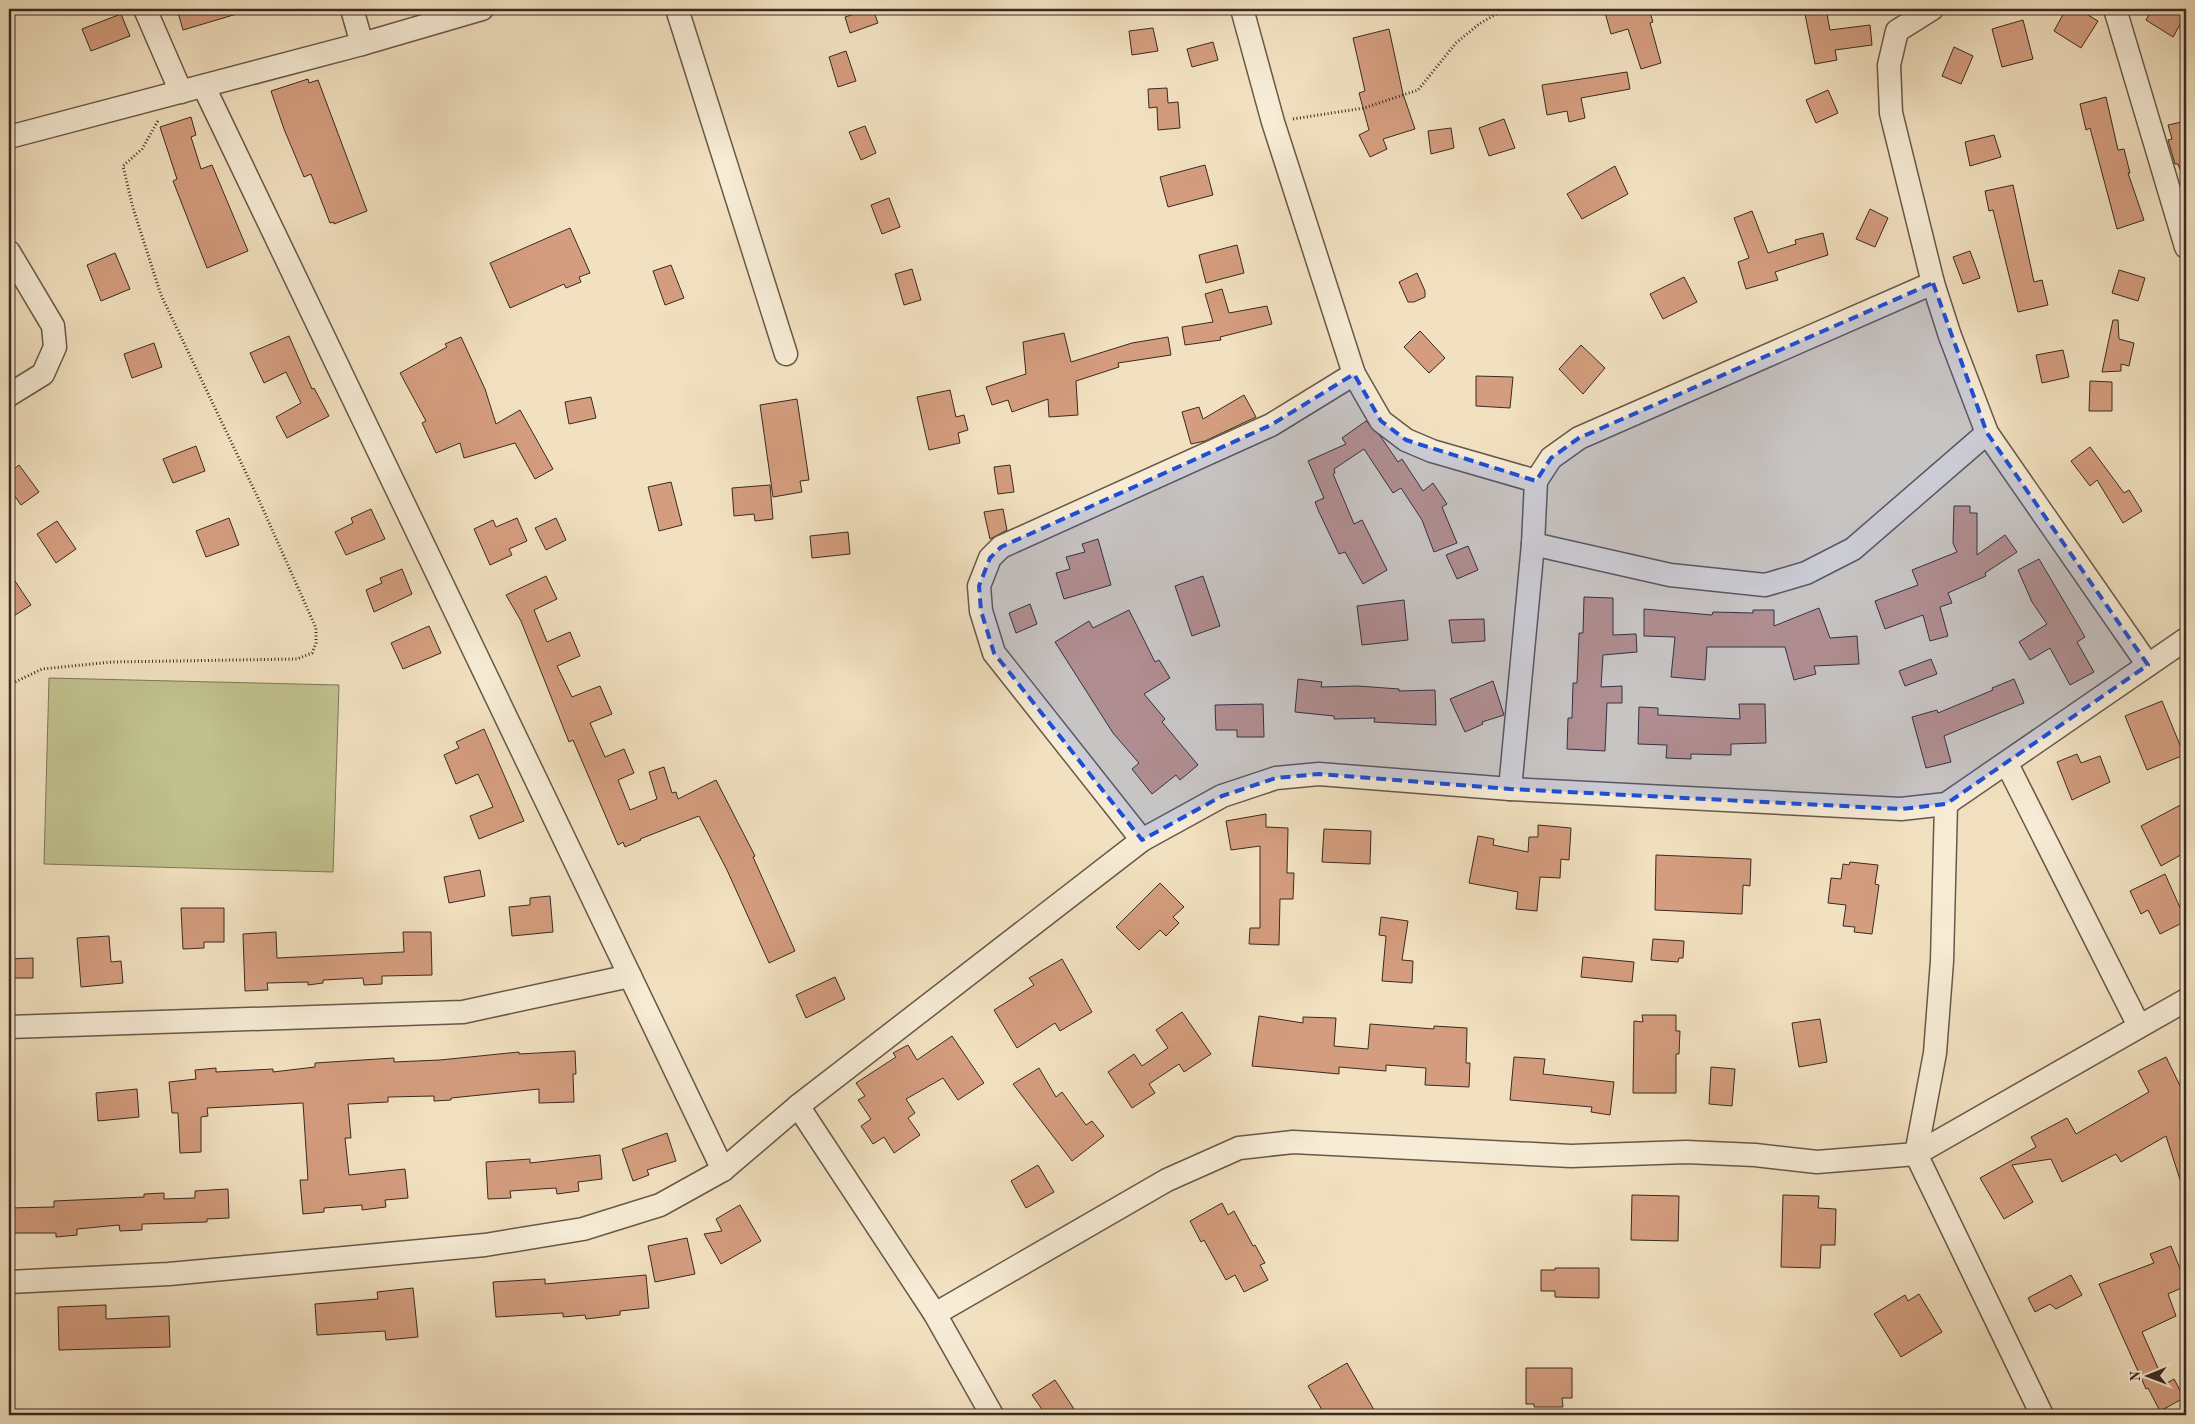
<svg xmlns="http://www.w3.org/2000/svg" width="2195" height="1424" font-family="'Old Standard TT',serif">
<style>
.garden{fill:#c0c18e;stroke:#7d7658}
.building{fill:#d49d7f;stroke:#3a2a21}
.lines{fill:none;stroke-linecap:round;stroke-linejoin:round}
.minor-casing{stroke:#685849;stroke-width:25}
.path{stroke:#3a2a21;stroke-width:3;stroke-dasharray:1 2.5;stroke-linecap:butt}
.minor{stroke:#f7ecd6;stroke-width:22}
.marked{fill:#1d4ed8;fill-opacity:0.2;stroke:#1d4ed8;stroke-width:4;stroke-dasharray:10 6;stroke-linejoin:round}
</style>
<rect width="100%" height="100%" fill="#f2e1c0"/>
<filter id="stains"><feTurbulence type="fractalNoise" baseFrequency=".004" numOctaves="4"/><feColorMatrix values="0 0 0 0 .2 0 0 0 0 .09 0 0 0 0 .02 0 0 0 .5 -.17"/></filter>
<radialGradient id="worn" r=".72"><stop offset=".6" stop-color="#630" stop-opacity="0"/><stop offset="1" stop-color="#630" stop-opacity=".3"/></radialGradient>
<!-- garden -->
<polygon class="garden" points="49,678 339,685 333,872 44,864"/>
<!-- building -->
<g class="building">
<polygon points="177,9 240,9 240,13 183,30"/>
<polygon points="870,9 873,9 878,23 850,33 845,17"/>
<polygon points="1604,9 1649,9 1653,22 1650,23 1661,63 1641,69 1628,29 1611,34"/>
<polygon points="1804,9 1826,9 1830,30 1870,25 1872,45 1835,50 1837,60 1815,64"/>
<polygon points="2066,9 2078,9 2098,21 2081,48 2054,31"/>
<polygon points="2152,9 2186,9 2186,14 2173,37 2146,20"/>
<polygon points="121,14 130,36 91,51 82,29"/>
<polygon points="2023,20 2033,59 2002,67 1992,29"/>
<polygon points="1153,28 1158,51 1132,55 1129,31"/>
<polygon points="1389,29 1403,94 1415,129 1383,139 1387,149 1370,157 1359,135 1369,130 1359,93 1365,91 1353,38"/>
<polygon points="1213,42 1218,60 1192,67 1187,49"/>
<polygon points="1954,47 1973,56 1961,84 1942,76"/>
<polygon points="846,51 856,81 838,87 829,57"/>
<polygon points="1627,72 1630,89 1581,98 1585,118 1569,122 1567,111 1547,115 1542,85"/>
<polygon points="308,79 309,83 318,80 367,211 334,224 334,222 330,223 311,174 304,177 284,129 271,91"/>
<polygon points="1167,88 1168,103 1178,102 1180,128 1158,130 1157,107 1149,108 1148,89"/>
<polygon points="1828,90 1838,113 1816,123 1806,100"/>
<polygon points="2106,97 2118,150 2124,149 2130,173 2128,173 2144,220 2117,229 2090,128 2086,130 2080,104"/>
<polygon points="191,117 196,135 191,137 201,169 212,165 248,251 207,268 173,181 177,179 160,127"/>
<polygon points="1504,119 1515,148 1489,156 1479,128"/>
<polygon points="2186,121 2186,172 2181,172 2178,164 2175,164 2168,140 2172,139 2168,125"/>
<polygon points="865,126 876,153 861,160 849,132"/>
<polygon points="1451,128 1454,148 1431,154 1428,131"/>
<polygon points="1994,135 2001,157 1970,166 1965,142"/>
<polygon points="1205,165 1213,195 1168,207 1160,177"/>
<polygon points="1615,166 1628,194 1582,219 1567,194"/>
<polygon points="2013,185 2034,282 2042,280 2048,305 2018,312 1993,210 1989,211 1985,191"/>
<polygon points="889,198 900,227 882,234 871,205"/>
<polygon points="1870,209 1888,218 1875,247 1856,239"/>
<polygon points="1752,211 1768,253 1796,244 1795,240 1823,233 1828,255 1775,272 1778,280 1746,289 1738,262 1749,258 1734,218"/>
<polygon points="570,228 590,273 579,277 581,282 566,288 564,284 510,308 490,263"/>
<polygon points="1237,245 1244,273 1206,283 1199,255"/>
<polygon points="1970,251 1980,278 1963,284 1953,257"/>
<polygon points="115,253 130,289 101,301 87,265"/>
<polygon points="671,265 684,298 665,305 653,271"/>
<polygon points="912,269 921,300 904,305 895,274"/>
<polygon points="2119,270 2145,278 2138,301 2112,293"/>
<polygon points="1417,273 1425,291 1425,297 1414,302 1408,302 1399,282"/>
<polygon points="1684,277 1697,302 1663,319 1650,294"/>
<polygon points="1222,289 1229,313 1267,306 1272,324 1220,337 1221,340 1185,345 1182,327 1213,322 1205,294"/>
<polygon points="2113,320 2118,320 2119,339 2134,343 2129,366 2121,364 2121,371 2102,372"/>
<polygon points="1420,331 1445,358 1429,373 1404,347"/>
<polygon points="1064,333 1071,362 1132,343 1168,337 1171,355 1118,363 1119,367 1076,381 1078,415 1049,417 1048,399 1012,412 1008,400 992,405 986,387 1026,374 1023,342"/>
<polygon points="289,336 312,389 314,388 329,416 287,438 276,417 301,403 286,372 264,383 250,353"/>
<polygon points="461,337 485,389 496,424 520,410 553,469 535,479 515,443 464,458 460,443 436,453 422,423 426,421 400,373 447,347 445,344"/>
<polygon points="154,343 162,367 132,378 124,354"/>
<polygon points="1581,345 1605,368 1583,394 1559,369"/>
<polygon points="2063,350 2069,377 2042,383 2036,355"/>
<polygon points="1476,376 1513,377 1510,408 1476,406"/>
<polygon points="2090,381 2112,382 2112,411 2089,411"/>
<polygon points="950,390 956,417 964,415 968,430 958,433 960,443 929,450 917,397"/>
<polygon points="1244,395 1256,417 1205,441 1191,444 1182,412 1199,407 1203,419"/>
<polygon points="591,397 596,418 569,424 565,402"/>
<polygon points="797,399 809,480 800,481 802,492 773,497 760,405"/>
<polygon points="1366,421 1381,437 1398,462 1402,459 1423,491 1433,483 1447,504 1442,507 1457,543 1434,552 1422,520 1401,488 1393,493 1364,449 1334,469 1335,473 1333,474 1354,524 1362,520 1387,570 1363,584 1345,552 1339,554 1319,512 1315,502 1324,498 1308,461 1346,444 1342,438"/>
<polygon points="196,446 205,471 173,483 163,459"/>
<polygon points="2090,447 2124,493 2129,490 2142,511 2123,523 2097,480 2090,486 2071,461"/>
<polygon points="19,465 39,492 21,505 9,488 9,473"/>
<polygon points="1010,465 1014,492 998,494 994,467"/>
<polygon points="671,482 682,525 659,531 648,487"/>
<polygon points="770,485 773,519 755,521 754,514 734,516 732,488"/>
<polygon points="1954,506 1970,506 1970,513 1977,513 1977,555 2005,535 2017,552 1985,573 1986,576 1948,593 1952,603 1940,607 1948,636 1930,641 1923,615 1885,629 1875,601 1918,585 1912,570 1957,552 1953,543"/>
<polygon points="371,509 385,539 346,555 335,532 353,523 351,518"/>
<polygon points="1003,509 1007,530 990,539 984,512"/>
<polygon points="229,518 239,545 206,557 196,531"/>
<polygon points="517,518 527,541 509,549 512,555 490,565 474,529 493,520 496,527"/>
<polygon points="556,518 566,540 546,550 535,528"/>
<polygon points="57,521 76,549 56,563 37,534"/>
<polygon points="848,532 850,554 812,558 810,536"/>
<polygon points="1098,539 1111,585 1064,599 1056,573 1070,569 1066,557 1085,552 1082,544"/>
<polygon points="1468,546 1478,570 1457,579 1446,555"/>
<polygon points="2039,559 2085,637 2077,642 2094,672 2070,685 2050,648 2030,660 2019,642 2047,624 2032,602 2018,570"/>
<polygon points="402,569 412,594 374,612 366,590 382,583 380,578"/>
<polygon points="9,572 31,605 9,619"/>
<polygon points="546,576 557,599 534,610 547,642 570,632 580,656 557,666 572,697 600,686 612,714 590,723 605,757 624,749 634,773 618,780 630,810 657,799 649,772 664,767 672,793 676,792 678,799 716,780 755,856 753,857 795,951 769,963 727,870 699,816 640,839 641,840 625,847 623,842 618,845 573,740 569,742 521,621 506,595"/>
<polygon points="1203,576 1220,626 1192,636 1175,586"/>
<polygon points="1584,597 1613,598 1613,635 1636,634 1637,652 1603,655 1601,687 1622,686 1622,703 1607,703 1605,751 1567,749 1568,718 1572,718 1573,683 1577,683 1579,633 1583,633"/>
<polygon points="1404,600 1408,640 1362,645 1357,606"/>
<polygon points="1030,604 1037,624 1016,633 1009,613"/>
<polygon points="1819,608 1830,638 1857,636 1859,664 1814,666 1816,674 1794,680 1785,647 1707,647 1705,680 1671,677 1675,637 1644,636 1644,609 1712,615 1713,612 1753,613 1753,610 1774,610 1774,626"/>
<polygon points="1129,610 1155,662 1159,660 1170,678 1144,694 1165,719 1162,722 1198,765 1180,780 1176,775 1152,794 1132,769 1139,763 1113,733 1055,642 1089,621 1093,628"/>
<polygon points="1484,619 1485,641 1452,643 1449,620"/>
<polygon points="429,626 441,653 403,669 391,643"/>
<polygon points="1931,659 1937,674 1905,686 1899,671"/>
<polygon points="1298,679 1322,682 1321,687 1358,686 1399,689 1399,691 1435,690 1436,725 1374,722 1375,718 1334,719 1334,716 1295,712"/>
<polygon points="2014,679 2024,703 1944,736 1951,762 1926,768 1912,717 1937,710 1938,713 1993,690 1992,688"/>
<polygon points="1493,681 1504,715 1482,722 1483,724 1465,732 1450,699"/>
<polygon points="2162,701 2184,755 2147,770 2125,716"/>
<polygon points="1263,704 1264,737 1237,737 1237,730 1216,730 1215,705"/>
<polygon points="1739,704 1765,704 1766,743 1731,744 1731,755 1691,754 1691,759 1666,758 1667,745 1638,744 1639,707 1658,708 1658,715 1740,719"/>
<polygon points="484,729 524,821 479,839 470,816 493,807 478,774 456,784 444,755 459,748 456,742"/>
<polygon points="2077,754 2081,763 2100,756 2110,782 2072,800 2057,762"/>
<polygon points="2186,802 2186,852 2161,866 2141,826"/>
<polygon points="1266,814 1266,827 1288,828 1287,873 1294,873 1293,899 1280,899 1279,945 1249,944 1250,928 1260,928 1260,846 1231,850 1226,821"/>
<polygon points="1538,825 1571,828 1569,860 1561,859 1560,878 1540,877 1537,911 1516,909 1518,892 1469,883 1478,836 1494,839 1493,845 1528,852 1529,837 1538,837"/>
<polygon points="1324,829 1371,831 1370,864 1322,862"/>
<polygon points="1656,855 1751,859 1750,886 1743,885 1742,914 1655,910"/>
<polygon points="1850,862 1878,865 1875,884 1879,885 1872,934 1854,932 1855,927 1843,926 1846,905 1828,903 1831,878 1841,879 1843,864 1849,865"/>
<polygon points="480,870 485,896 449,903 444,877"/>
<polygon points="2165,874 2186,921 2160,934 2148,910 2141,914 2130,891"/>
<polygon points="1160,883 1184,907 1173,917 1179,923 1166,936 1160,930 1139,950 1116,927"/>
<polygon points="550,896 553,932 512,936 509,907 530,905 530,898"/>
<polygon points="181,908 224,908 224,942 204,942 204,948 183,949"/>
<polygon points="1381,917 1408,921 1402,960 1413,961 1412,983 1382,981 1386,936 1379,935"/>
<polygon points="276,932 277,958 404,952 403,932 431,932 432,975 382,976 382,984 364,985 363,978 323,980 323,983 308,985 308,982 267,983 268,990 245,991 243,934"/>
<polygon points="109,936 111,962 121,961 123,983 81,987 77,938"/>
<polygon points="1653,939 1684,941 1683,958 1679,958 1678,962 1651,960"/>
<polygon points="1583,957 1634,962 1632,982 1581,977"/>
<polygon points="33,958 33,978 9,978 9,959"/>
<polygon points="1062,959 1092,1012 1060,1031 1055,1023 1017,1048 994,1010 1034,985 1029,978"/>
<polygon points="835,977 845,999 806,1018 796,995"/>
<polygon points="1182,1012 1211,1054 1184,1072 1179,1064 1149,1084 1155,1093 1132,1108 1108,1072 1134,1054 1142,1066 1168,1048 1156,1030"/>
<polygon points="1642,1015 1676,1015 1676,1031 1680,1031 1679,1054 1676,1054 1676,1093 1633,1093 1634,1021 1643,1022"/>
<polygon points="1259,1016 1303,1023 1303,1017 1336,1018 1334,1046 1368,1049 1370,1024 1434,1029 1434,1026 1467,1028 1466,1063 1470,1063 1469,1087 1425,1085 1426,1068 1386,1065 1386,1071 1339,1067 1339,1074 1252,1066"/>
<polygon points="1820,1019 1827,1062 1799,1067 1792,1023"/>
<polygon points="952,1036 984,1083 958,1100 943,1078 906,1099 915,1113 908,1118 920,1135 894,1153 884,1137 873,1144 861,1126 871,1119 858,1100 865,1096 856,1083 896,1057 893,1053 908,1045 917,1060"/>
<polygon points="575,1051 576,1074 573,1074 574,1102 539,1103 539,1089 451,1098 451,1100 434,1101 434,1096 388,1097 388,1102 348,1104 351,1138 345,1138 349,1175 405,1169 408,1198 385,1200 386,1207 362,1210 362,1205 324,1208 324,1212 303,1214 300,1180 308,1180 303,1103 207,1108 208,1116 201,1117 201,1152 180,1153 178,1113 172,1113 169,1082 196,1079 195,1070 216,1068 216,1072 273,1069 273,1072 315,1067 315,1063 394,1058 394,1062 440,1060 519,1052 519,1054"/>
<polygon points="1514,1057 1545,1059 1543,1074 1614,1082 1610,1115 1591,1112 1592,1107 1510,1100"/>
<polygon points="2166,1057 2186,1098 2186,1189 2183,1189 2166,1136 2121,1162 2116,1154 2062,1182 2051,1159 2012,1165 2033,1202 2004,1219 1980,1178 2036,1147 2031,1137 2067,1118 2076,1134 2149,1092 2138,1071"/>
<polygon points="1711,1067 1735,1069 1732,1106 1709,1104"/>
<polygon points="1039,1068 1056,1097 1062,1092 1086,1125 1092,1121 1104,1136 1072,1161 1013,1084"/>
<polygon points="137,1089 139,1117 98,1121 96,1093"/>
<polygon points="667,1133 676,1161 647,1170 649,1175 633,1181 622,1149"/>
<polygon points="600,1155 602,1179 578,1182 579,1191 557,1194 556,1188 510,1191 511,1198 488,1199 486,1162 530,1159 530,1163"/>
<polygon points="1038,1165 1054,1192 1026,1208 1011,1181"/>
<polygon points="228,1189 229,1218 207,1219 207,1222 142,1224 142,1230 120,1231 119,1225 77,1229 77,1235 56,1237 56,1233 9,1233 9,1208 54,1207 54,1201 144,1197 144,1194 164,1193 164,1199 195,1198 195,1191"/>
<polygon points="1632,1195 1679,1196 1678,1241 1631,1240"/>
<polygon points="1783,1195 1819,1196 1818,1208 1836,1209 1835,1245 1821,1245 1820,1268 1781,1267"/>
<polygon points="1222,1203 1228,1215 1234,1211 1253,1246 1255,1245 1265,1263 1260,1265 1268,1280 1244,1292 1235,1275 1226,1280 1204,1240 1201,1242 1190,1221"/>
<polygon points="740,1205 761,1241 721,1264 704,1234 722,1231 716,1219"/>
<polygon points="687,1238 695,1274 655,1282 648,1246"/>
<polygon points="2171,1246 2186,1284 2186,1286 2168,1294 2176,1316 2142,1332 2165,1384 2174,1379 2184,1398 2160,1411 2148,1388 2146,1389 2099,1284 2154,1263 2150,1254"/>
<polygon points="1555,1268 1599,1268 1599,1298 1555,1297 1555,1291 1541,1291 1541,1270 1555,1270"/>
<polygon points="646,1275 649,1308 620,1311 620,1315 586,1319 585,1315 563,1317 563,1313 496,1317 493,1282 545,1279 545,1284"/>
<polygon points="2071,1275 2082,1295 2056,1309 2050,1304 2035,1312 2028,1298"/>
<polygon points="413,1288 418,1337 386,1340 385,1331 317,1335 315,1304 378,1299 377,1292"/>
<polygon points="1919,1294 1942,1332 1901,1357 1874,1314 1905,1295 1908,1301"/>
<polygon points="106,1305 106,1319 169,1316 170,1347 59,1350 58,1307"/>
<polygon points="1347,1363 1377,1415 1325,1415 1308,1386"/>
<polygon points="1526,1368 1572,1368 1572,1398 1562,1398 1563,1407 1534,1407 1534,1404 1526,1404"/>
<polygon points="1055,1380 1074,1409 1064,1415 1046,1415 1032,1395"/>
</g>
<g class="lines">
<!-- minor casing -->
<g class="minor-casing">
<g id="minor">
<polyline points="145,9 181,92"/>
<polyline points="352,9 362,44"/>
<polyline points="677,9 786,354"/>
<polyline points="1242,9 1273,122 1354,374 1381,421 1406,440 1432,451 1536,481"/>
<polyline points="1932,9 1897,31 1889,65 1891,113 1933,283 1950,336 1987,433 2148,665"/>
<polyline points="2115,9 2186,247"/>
<polyline points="204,87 723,1170"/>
<polyline points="9,137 362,44 482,9"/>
<polyline points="9,252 53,326 55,347 43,374 9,395"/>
<polyline points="1533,544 1670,575 1765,585 1806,573 1853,549 1987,433"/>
<polyline points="2007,764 2139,1026"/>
<polyline points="1510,789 1533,544 1536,481 1551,458 1579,438 1933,283"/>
<polyline points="1946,804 1942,961 1935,1053 1916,1154 2042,1415"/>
<polyline points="1142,840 994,653 981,611 979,586 990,558 1001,547 1271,425 1354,374"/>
<polyline points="9,1027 463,1012 630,976"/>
<polyline points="798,1106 935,1314 992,1415"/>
<polyline points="9,1282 169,1274 485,1245 583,1229 660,1205 723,1170 798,1106 1142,840 1222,796 1276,778 1319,774 1510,789 1901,809 1946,804 2186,639"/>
<polyline points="935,1314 1167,1180 1239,1148 1293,1142 1571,1156 1686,1152 1755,1155 1817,1162 1916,1154 2186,1000"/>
</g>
</g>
<!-- path -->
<g class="path">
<polyline points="1293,119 1364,108 1418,90 1456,43 1479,24 1505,9"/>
<polyline points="9,685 42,669 112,662 297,659 312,653 316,643 316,628 258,498 161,295 133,208 123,166 142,149 159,119"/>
</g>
<!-- minor -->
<use href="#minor" class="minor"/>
</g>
<!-- marked area -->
<path class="marked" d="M1933,283l54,150 161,232 -202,139 -45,5 -391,-20 -191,-15 -43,4 -54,18 -80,44 -148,-187 -13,-42 -2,-25 11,-28 11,-11 270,-122 83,-51 27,47 25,19 130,41 15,-23 28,-20z"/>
<!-- margin -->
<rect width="2195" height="1424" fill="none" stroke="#f2e1c0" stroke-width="30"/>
<rect x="10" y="10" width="2175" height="1404" fill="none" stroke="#3a2a21" stroke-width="2.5"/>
<rect x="15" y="15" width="2165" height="1394" fill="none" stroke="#3a2a21"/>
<!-- north arrow -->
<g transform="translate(2148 1376) rotate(269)" stroke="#f7ecd6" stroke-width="4" paint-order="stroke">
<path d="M0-4L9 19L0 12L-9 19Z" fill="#3a2a21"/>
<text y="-8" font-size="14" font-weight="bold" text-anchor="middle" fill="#3a2a21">N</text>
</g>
<rect width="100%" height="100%" filter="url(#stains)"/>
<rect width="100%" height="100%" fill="url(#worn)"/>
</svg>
